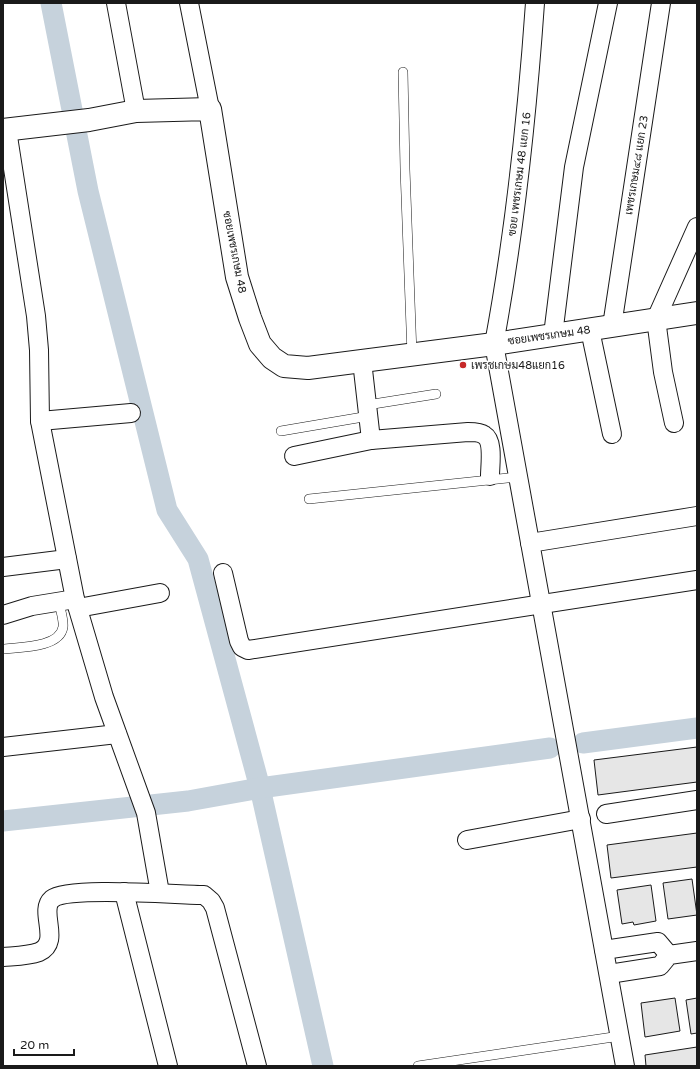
<svg xmlns="http://www.w3.org/2000/svg" width="700" height="1069" font-family="'Varela Round',Sarabun,sans-serif">
<style>
.lines{fill:none;stroke-linecap:round;stroke-linejoin:round}
.canal{stroke:#c6d2dc;stroke-width:21}
.building{fill:#e6e6e6;stroke:#1a1a1a}
.service-casing{stroke:#1a1a1a;stroke-width:10}
.minor-casing{stroke:#1a1a1a;stroke-width:20}
.tertiary-casing{stroke:#1a1a1a;stroke-width:24}
.service{stroke:#fff;stroke-width:9}
.minor{stroke:#fff;stroke-width:18}
.tertiary{stroke:#fff;stroke-width:22}
.poi-dot{fill:#c62828;stroke:#fff;stroke-width:1.5}
.labels{text-anchor:middle;stroke-width:3;stroke-linejoin:round;paint-order:stroke}
.street-label{font-size:11px;fill:#1a1a1a;stroke:#fff}
.poi-label{font-size:11px;fill:#1a1a1a;stroke:#fff;text-anchor:start}
</style>
<rect width="100%" height="100%" fill="#fff"/>
<g class="lines">
<!-- canal -->
<g class="canal">
<polyline points="51,3 88,191 167,510 198,559 260,788 323,1066"/>
<polyline points="583,743 697,728"/>
<polyline points="3,821 188,801 260,788 550,748"/>
</g>
</g>
<!-- building -->
<g class="building">
<polygon points="697,747 697,782 598,795 594,760"/>
<polygon points="697,833 697,867 611,878 607,845"/>
<polygon points="692,879 697,915 668,919 663,883"/>
<polygon points="651,885 656,921 634,925 633,922 622,924 617,890"/>
<polygon points="675,998 680,1031 645,1037 641,1003"/>
<polygon points="697,998 697,1033 691,1034 686,1000"/>
<polygon points="697,1047 697,1066 646,1066 645,1055"/>
</g>
<g class="lines">
<!-- service casing -->
<g class="service-casing">
<g id="service">
<polyline points="403,72 405,169 412,354"/>
<polyline points="367,405 436,394"/>
<polyline points="281,431 369,416"/>
<polyline points="309,499 518,477"/>
<path d="M3,649c16,-2 57,-1 60,-22 1,-7 -3,-18 -4,-25"/>
<polyline points="418,1066 620,1036"/>
</g>
</g>
<!-- minor casing -->
<g class="minor-casing">
<g id="minor">
<polyline points="116,3 136,111"/>
<polyline points="189,3 210,109"/>
<path d="M535,3c-8,114 -20,228 -41,341l131,722"/>
<polyline points="7,130 36,316 39,350 40,421 75,599 104,697 146,813 160,893"/>
<polyline points="612,326 661,3"/>
<polyline points="590,330 612,434"/>
<polyline points="553,335 574,167 608,3"/>
<polyline points="362,361 371,440"/>
<polyline points="40,421 131,413"/>
<polyline points="674,423 663,372 656,319 697,227"/>
<path d="M294,456l77,-16 97,-8c5,0 12,0 16,3 10,6 6,30 6,41"/>
<polyline points="530,543 697,516"/>
<polyline points="3,567 67,559"/>
<polyline points="223,573 239,641 242,647 248,650 697,580"/>
<polyline points="78,608 160,593"/>
<polyline points="3,615 32,606 75,599"/>
<polyline points="3,747 117,734"/>
<polyline points="606,814 697,800"/>
<polyline points="467,840 581,819"/>
<polyline points="124,892 168,1066"/>
<polyline points="604,950 658,942 669,955"/>
<path d="M3,957c12,-1 25,-1 36,-5 23,-10 -1,-41 13,-53 16,-13 126,-4 152,-4l7,6 4,7 42,158"/>
<polyline points="609,974 660,966 669,955 697,951"/>
</g>
</g>
<!-- tertiary casing -->
<g class="tertiary-casing">
<polyline id="tertiary" points="3,130 89,120 136,111 210,109 237,277 250,318 260,344 272,358 284,366 308,368 362,361 494,344 697,313"/>
</g>
<!-- service -->
<use href="#service" class="service"/>
<!-- minor -->
<use href="#minor" class="minor"/>
<!-- tertiary -->
<use href="#tertiary" class="tertiary"/>
</g>
<!-- markers -->
<circle class="poi-dot" cx="463" cy="365" r="4"/>
<g class="labels">
<!-- street labels -->
<g class="street-label">
<text transform="translate(636 165) rotate(-81)" y="4">เพชรเกษม๔๘ แยก 23</text>
<text transform="translate(519 174) rotate(-83)" y="4">ซอย เพชรเกษม 48 แยก 16</text>
<text transform="translate(235 252) rotate(79)" y="4">ซอยเพชรเกษม 48</text>
<text transform="translate(549 335) rotate(-8)" y="4">ซอยเพชรเกษม 48</text>
</g>
<!-- poi labels -->
<g class="poi-label">
<text x="471" y="369">เพรชเกษม48แยก16</text>
</g>
</g>
<!-- border -->
<rect width="700" height="1069" fill="none" stroke="#1a1a1a" stroke-width="8"/>
<!-- scale -->
<path d="M14 1049v6h60v-6" fill="none" stroke="#1a1a1a" stroke-width="2"/>
<text x="20" y="1049" font-size="12" fill="#1a1a1a" stroke="#ffffff" stroke-width="3" paint-order="stroke">20 m</text>
</svg>
